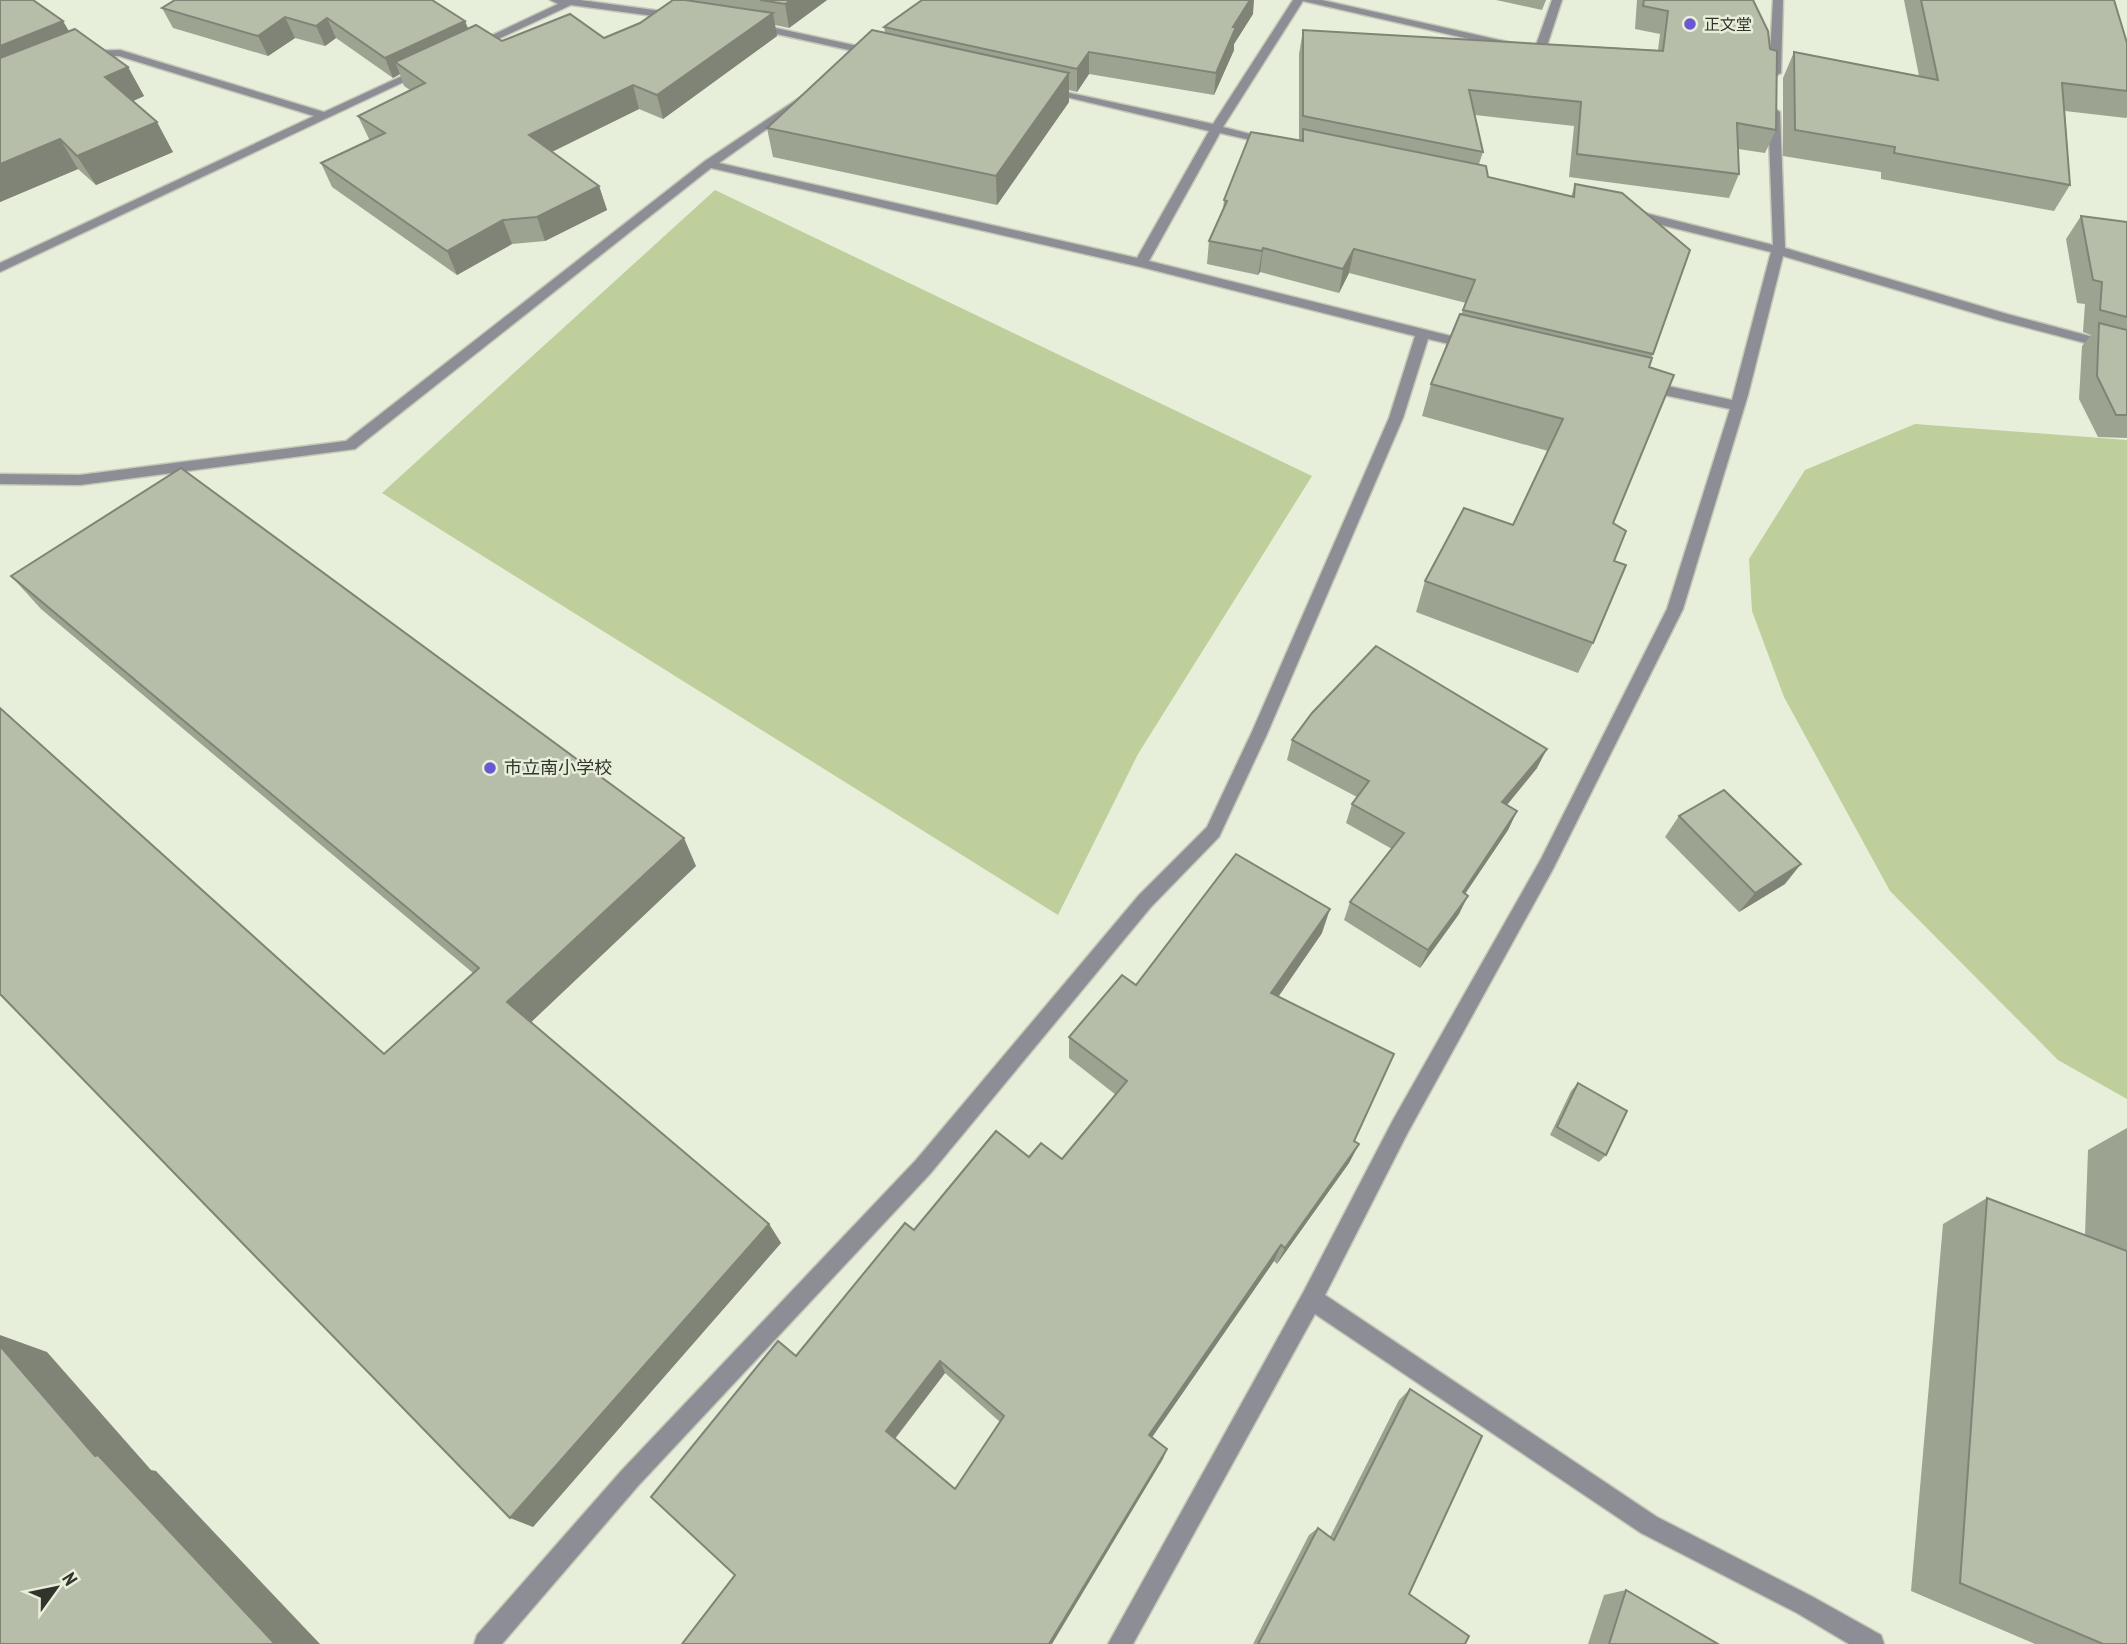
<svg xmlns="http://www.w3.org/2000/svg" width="2127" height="1644" font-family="'PT Sans Narrow','Noto Sans JP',sans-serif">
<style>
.green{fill:#becf9b}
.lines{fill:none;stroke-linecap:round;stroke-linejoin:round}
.minor-casing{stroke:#c3c9b6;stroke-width:3}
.minor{fill:#8d8d96;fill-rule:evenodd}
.wall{fill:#9da391;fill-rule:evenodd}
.shaded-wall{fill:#7f8476}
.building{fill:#b6bda9;stroke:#7f8476;stroke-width:2;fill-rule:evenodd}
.poi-dot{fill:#6958d1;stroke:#e7eed9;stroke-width:2.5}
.labels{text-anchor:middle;stroke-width:5;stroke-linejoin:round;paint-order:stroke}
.far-poi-label{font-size:16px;fill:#32342c;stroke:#e7eed9;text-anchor:start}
.poi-label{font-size:18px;fill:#32342c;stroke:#e7eed9;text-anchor:start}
</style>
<rect width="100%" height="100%" fill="#e7eed9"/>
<!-- green -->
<g class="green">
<polygon points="715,190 1312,476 1138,754 1058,915 382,493"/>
<polygon points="1915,424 2127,440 2127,1099 2058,1060 1890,891 1784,697 1752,611 1749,559 1805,470"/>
</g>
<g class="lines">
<!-- minor casing -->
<g class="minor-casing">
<g id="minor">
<polygon points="550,0 580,0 676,13 681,16 676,19 571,5 479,48 469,46 558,4"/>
<polygon points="1293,0 1322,0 1535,48 1552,0 1562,0 1545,52 1539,55 1303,1 1223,127 1278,141 1272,145 1220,133 1149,261 1471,341 1478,345 1471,349 1428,339 1403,418 1267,734 1219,837 1151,907 930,1174 638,1486 502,1644 474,1644 477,1635 622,1470 916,1160 1139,895 1207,827 1251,734 1389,418 1415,336 1141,267 711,168 355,449 80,485 0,484 0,474 80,475 346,441 705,161 805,94 811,97 809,99 719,163 1137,258 1209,131 1041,91 1047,88 1213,124"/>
<polygon points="1773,0 1783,0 1781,73 1775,76 1769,73"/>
<polygon points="753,23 876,50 882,53 876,56 749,28 747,26"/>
<polygon points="120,50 324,112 417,69 427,71 0,272 0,263 314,116 119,56 86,57 80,54 86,51"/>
<polygon points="1774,108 1780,112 1785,248 2007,314 2127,346 2127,354 1998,320 1783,256 1748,395 1683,609 1553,869 1407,1134 1325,1295 1657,1517 1813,1597 1881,1635 1884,1644 1849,1644 1797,1613 1641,1533 1315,1314 1133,1644 1108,1644 1304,1291 1393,1120 1541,859 1667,609 1730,409 1645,391 1638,386 1645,381 1732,400 1771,252 1625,216 1623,213 1629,209 1773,245 1768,112"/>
</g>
</g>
<!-- minor -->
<use href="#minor" class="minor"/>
</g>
<!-- wall -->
<g class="wall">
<polygon points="0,0 69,32 128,67 144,96 133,101 173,152 96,185 78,169 0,202"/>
<polygon points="691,0 827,0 789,28 775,25 777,36 663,119 639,109 552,152 599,186 607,210 545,241 512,244 457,275 332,187 321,163 370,141 358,116 410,90 404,86 400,74 393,78 336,38 325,46 295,38 268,56 173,28 162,8 465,21 468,28 502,41 604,38"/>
<polygon points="1496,0 1546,0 1542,10"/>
<polygon points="1637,0 1753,0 1776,130 1765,153 1738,149 1739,174 1729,198 1569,177 1574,126 1475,115 1483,152 1479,164 1488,177 1571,197 1575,184 1690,250 1652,357 1613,523 1614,561 1593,643 1578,673 1416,612 1425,581 1513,525 1548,451 1422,416 1431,384 1466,303 1349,273 1339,293 1260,272 1258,275 1207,264 1209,241 1223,210 1224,200 1301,141 1299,140 1299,54 1303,30 1658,50 1660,34 1635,29"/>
<polygon points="1904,0 2114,0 2127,43 2127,117 2126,118 2065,111 2070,185 2054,211 1881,179 1881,172 1783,156 1783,78 1794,52 1919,76"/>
<polygon points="1253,14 1234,44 1234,50 1214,95 1089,74 1077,92 1069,90 1069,102 997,205 773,157 767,128 885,33 884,27"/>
<polygon points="2081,216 2127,222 2127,438 2098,437 2079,399 2082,346 2091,335 2083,332 2085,304 2077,303 2066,239"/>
<polygon points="11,576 696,866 531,1022 769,1224 781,1243 533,1527 384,1054 473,973 41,609"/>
<polygon points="1292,740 1537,768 1507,805 1517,811 1508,830 1465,894 1459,914 1420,968 1344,920 1350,902 1392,849 1346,823 1352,804 1357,797 1287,760"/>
<polygon points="1679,816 1785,884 1739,912 1665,837"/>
<path d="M1322,933l-44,64 76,144 5,3 -10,19 -72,101 -3,-3 -122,176 11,22 -428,116 61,-219 118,-126 115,-73 33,2 54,-64 -47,-37v-21l67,-52zM945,1373l55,49 -45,67 -60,-50z"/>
<polygon points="1578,1083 1606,1155 1599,1162 1550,1135 1571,1091"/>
<polygon points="2127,1128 2127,1644 2035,1644 1911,1591 1943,1224 1987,1198 2085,1235 2088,1150"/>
<polygon points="1410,1389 1409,1594 1465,1644 1253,1644 1309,1535 1318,1528 1330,1537 1399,1400"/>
<polygon points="1626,1590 1718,1644 1588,1644 1604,1595"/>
</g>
<!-- shaded-wall -->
<g class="shaded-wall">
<polygon points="791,0 827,0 789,28 785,4"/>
<polygon points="1249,0 1254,0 1253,14 1234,44 1234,50 1214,95 1216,73 1233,27"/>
<polygon points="773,13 777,36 663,119 657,95"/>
<polygon points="285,17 295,38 268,56 258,36"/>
<polygon points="327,18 336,38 325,46 316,26"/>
<polygon points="63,21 80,50 0,83 0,46"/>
<polygon points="465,21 472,41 395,62 400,74 393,78 385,58"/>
<polygon points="1089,52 1089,74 1077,92 1077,69"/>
<polygon points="128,67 144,96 122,106 105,77"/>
<polygon points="1069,73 1069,102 997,205 996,176"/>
<polygon points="633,85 639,109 537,159 529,135"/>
<polygon points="157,122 173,152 96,185 77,156"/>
<polygon points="60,139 78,169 0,202 0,164"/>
<polygon points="599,186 607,210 545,241 537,217"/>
<polygon points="503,220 512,244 457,275 447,251"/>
<polygon points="1263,248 1260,272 1258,275 1262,251"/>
<polygon points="1354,249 1349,273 1339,293 1343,269"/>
<polygon points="1547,749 1537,768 1493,822 1502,802"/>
<polygon points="1517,811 1508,830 1454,910 1463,892"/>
<polygon points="684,838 696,866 526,1027 507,1002"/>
<polygon points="1801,864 1785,884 1739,912 1755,893"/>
<polygon points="1468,896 1459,914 1420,968 1428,950"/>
<polygon points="1330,909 1322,933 1265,1016 1271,993"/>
<polygon points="1359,1144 1349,1163 1277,1264 1285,1248"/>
<polygon points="769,1224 781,1243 533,1527 510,1518"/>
<polygon points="1281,1245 1274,1261 1146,1446 1149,1435"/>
<polygon points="0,1335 47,1352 151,1470 156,1471 320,1644 275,1644 95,1456 0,1346"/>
<polygon points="940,1361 945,1373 892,1442 886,1431"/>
<polygon points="1167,1449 1163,1459 1052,1644 1049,1644"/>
</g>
<!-- building -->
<g class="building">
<polygon points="0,0 33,0 63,21 0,46"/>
<polygon points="175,0 432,0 465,21 385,58 327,18 316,26 285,17 258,36 162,8"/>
<polygon points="673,0 685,0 773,13 657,95 633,85 529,135 599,186 537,217 503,220 447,251 321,163 385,133 358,116 425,83 395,62 476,25 502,41 570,14 604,38 640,23"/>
<polygon points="760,0 791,0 785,4"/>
<polygon points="922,0 1250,0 1233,27 1236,27 1216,73 1089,52 1077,69 884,27"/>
<polygon points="1644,0 1753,0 1768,31 1770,49 1777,51 1776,130 1737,123 1739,174 1577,154 1581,102 1469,90 1483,152 1303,116 1303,30 1663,51 1668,11 1643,6"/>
<polygon points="1921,0 2114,0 2127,43 2127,91 2062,83 2070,185 1894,153 1895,147 1795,130 1794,52 1938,80"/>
<polygon points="75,29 128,67 105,77 157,122 77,156 60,139 0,164 0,58"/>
<polygon points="872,30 1069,73 996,176 767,128"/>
<polygon points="1303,129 1486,166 1488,177 1574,197 1575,184 1622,193 1690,250 1653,354 1463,310 1475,280 1354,249 1343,269 1263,248 1262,251 1209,241 1227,201 1224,200 1251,132 1303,141"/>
<polygon points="2081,216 2127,222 2127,317 2100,310 2102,282 2093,280"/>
<polygon points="1460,314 1652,358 1649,367 1674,375 1613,523 1626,531 1614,561 1626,565 1593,643 1425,581 1464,508 1513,525 1563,419 1431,384"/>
<polygon points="2099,323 2127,330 2127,415 2116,415 2097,376"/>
<polygon points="181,468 684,838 507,1002 769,1224 510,1518 0,994 0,708 384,1054 479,968 11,576"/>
<polygon points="1376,646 1547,749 1502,802 1517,811 1463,892 1468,896 1428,950 1350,902 1404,833 1352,804 1369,781 1292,740 1312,713"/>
<polygon points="1724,790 1801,864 1755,893 1679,816"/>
<path d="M1236,854l94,55 -59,84 123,61 -40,87 5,3 -74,104 -4,-3 -132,190 18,14 -118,195h-367l53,-69 -84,-78 127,-156 18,15 109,-133 9,7 82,-99 33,26 12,-14 21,16 65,-78 -58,-44 53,-62 14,10zM940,1361l64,55 -49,73 -69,-58z"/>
<polygon points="1578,1083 1627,1111 1606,1155 1557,1127"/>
<polygon points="1987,1198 2127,1251 2127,1644 2103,1644 1960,1583"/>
<polygon points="0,1346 95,1456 98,1455 275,1644 0,1644"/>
<polygon points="1410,1389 1482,1436 1409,1594 1469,1636 1465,1644 1258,1644 1318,1528 1334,1540"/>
<polygon points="1626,1590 1718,1644 1609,1644"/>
</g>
<!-- markers -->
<g class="poi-dot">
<circle cx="1690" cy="24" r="7"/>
<circle cx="490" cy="768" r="7"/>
</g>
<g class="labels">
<!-- far-poi labels -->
<g class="far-poi-label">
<text x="1704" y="30">正文堂</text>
</g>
<!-- poi labels -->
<g class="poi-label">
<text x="504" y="774">市立南小学校</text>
</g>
</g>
<!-- north arrow -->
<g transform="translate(56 1588) rotate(57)" stroke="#e7eed9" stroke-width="5" paint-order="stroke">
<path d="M0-5L12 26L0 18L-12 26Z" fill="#32342c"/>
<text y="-10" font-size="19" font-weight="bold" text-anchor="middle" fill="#32342c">N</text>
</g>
</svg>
